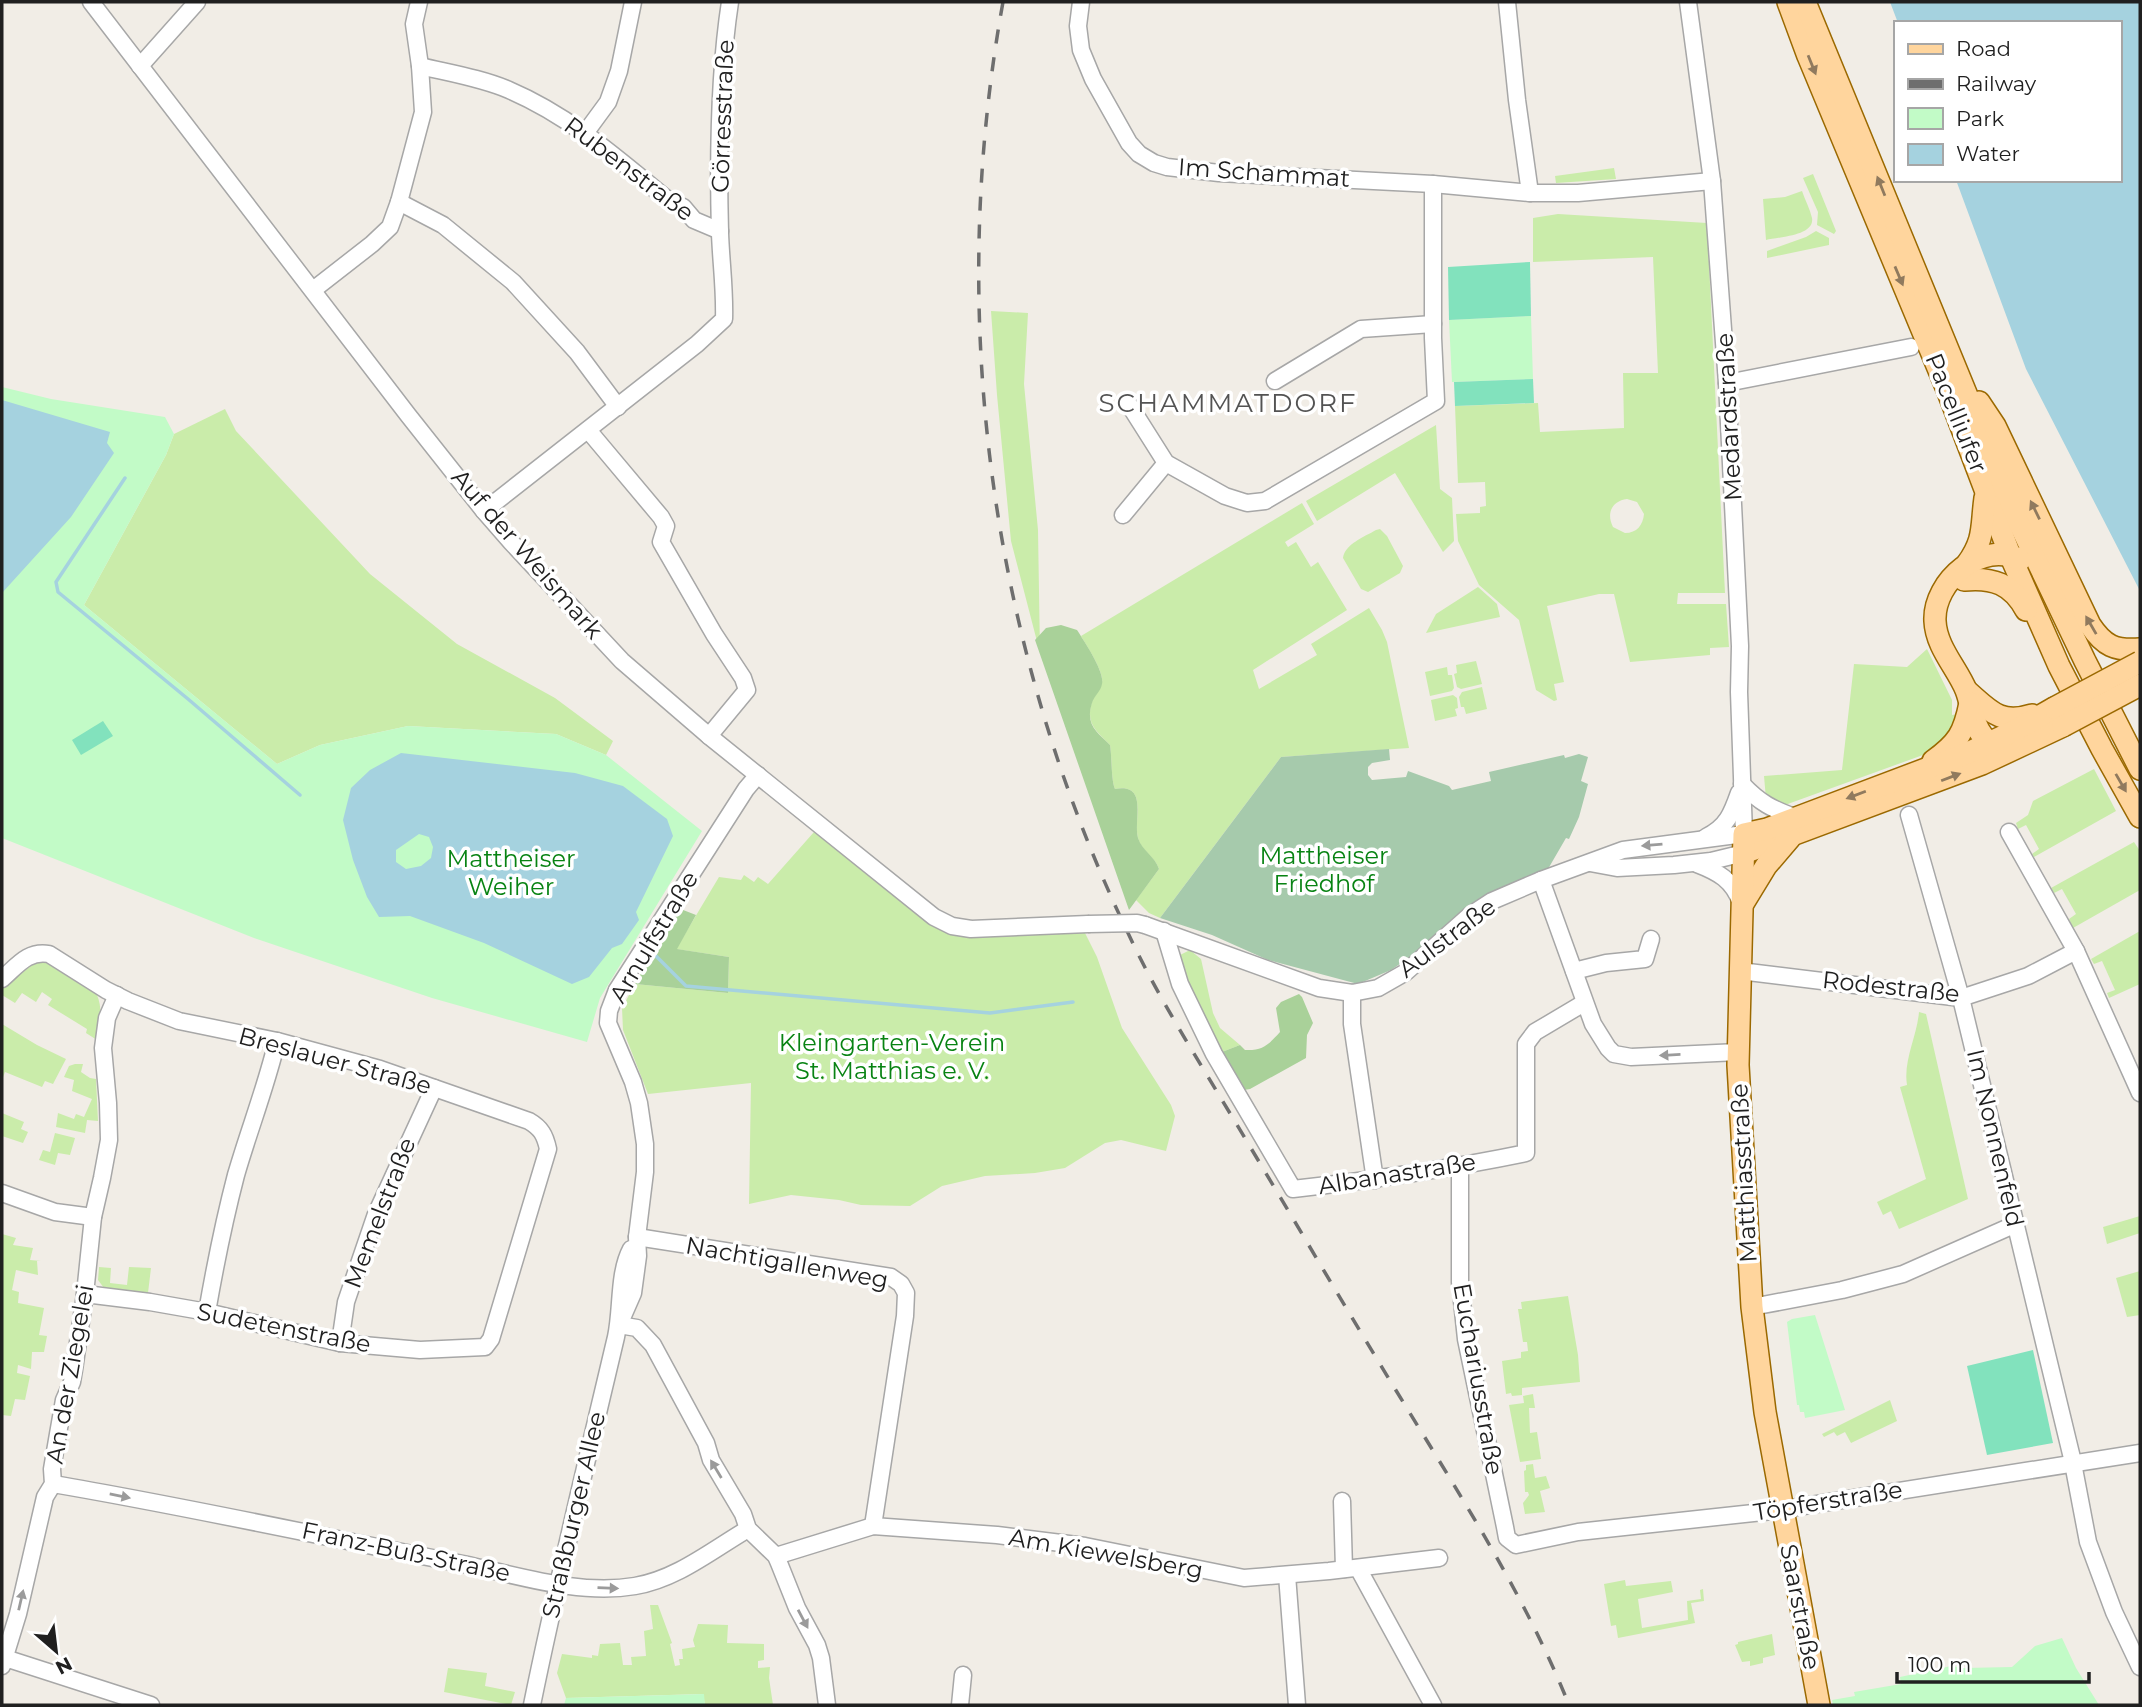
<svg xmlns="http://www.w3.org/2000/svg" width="2142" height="1707" font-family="Montserrat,sans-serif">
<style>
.grass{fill:#caecaa;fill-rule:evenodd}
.forest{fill:#a9d199}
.cemetery{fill:#a6caac}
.park{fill:#c2fbc7}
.pitch{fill:#82e2bd}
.water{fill:#a5d2df;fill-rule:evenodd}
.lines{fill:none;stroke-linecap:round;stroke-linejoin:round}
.stream{stroke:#a5d2df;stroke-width:3.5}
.minor-casing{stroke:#a7a7a7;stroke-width:19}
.major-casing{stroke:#9b6900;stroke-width:24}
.minor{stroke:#fff;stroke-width:16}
.major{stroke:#ffd59d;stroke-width:21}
.rail{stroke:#6e6e6e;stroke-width:3.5;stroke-dasharray:14 14;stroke-linecap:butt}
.minor-bridge-casing{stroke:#a7a7a7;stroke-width:19;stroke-linecap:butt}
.major-bridge-casing{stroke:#9b6900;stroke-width:24;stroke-linecap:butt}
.minor-bridge{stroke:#fff;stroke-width:16}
.major-bridge{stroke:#ffd59d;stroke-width:21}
.oneway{fill:#907a5e}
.oneway2{fill:#9b9b9b}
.labels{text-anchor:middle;stroke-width:7;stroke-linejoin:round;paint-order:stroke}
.street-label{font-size:24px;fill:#202020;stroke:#fff}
.park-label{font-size:24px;fill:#088313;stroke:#fff}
.neighbourhood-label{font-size:26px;letter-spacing:2px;fill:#535353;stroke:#fff}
</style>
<rect width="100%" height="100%" fill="#f1ede6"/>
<!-- grass -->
<g class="grass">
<polygon points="1614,168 1616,179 1556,183 1555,176"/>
<polygon points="1813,174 1836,231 1834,234 1817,225 1818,212 1803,178"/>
<path d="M1802,191c3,9 8,18 10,27 3,18 -34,19 -46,22l-3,-41 22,-2z"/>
<path d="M1558,214l149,9 18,370h-47l-1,11h49l3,43 -19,1v7l-80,7 -16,-68h-15l-52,12 17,76 -10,2 3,16 -3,1 -18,-11 -17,-70 -40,-35 -21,-44 -2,-27 24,-1v-6l6,-1 -1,-24 -27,1 -3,-77 83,-3 2,29 84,-4 -1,-55h35l-5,-116 -120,5v-44zM1627,499l10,3 7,12c-1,11 -7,19 -19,19l-12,-6c-7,-14 -1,-26 14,-28z"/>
<polygon points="1816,231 1829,238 1829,245 1767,258 1767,251 1806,237"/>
<polygon points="991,311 1028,313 1024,384 1038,530 1040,653 1011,541 997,395"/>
<polygon points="225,409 236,431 370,574 457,644 555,698 613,741 606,755 556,734 408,726 320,745 277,764 84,605 166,455 174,434"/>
<polygon points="1436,425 1440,489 1452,498 1454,541 1443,552 1395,473 1317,521 1306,501"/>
<path d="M1302,503l12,21 -29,18 3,5 8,-5 15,25 7,-5 29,48 -94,60 6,19 58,-34 -6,-11 58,-36 13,22 5,12 22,106 -128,9 -121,161 -11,-5 -13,-13 23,-31c-4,-13 -18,-18 -21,-31 -5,-18 11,-55 -23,-49 -4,-9 -3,-32 -5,-44 -13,-13 -25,-21 -18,-43 2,-7 9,-13 10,-20 2,-10 -15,-36 -21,-46z"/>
<path d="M1380,529l7,7 16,30 -3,7 -32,19 -7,-3 -18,-31c2,-14 21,-21 33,-28z"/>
<polygon points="1478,587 1497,604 1500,617 1426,633 1436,614"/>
<polygon points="1927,649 1952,700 1952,715 1958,714 1957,727 1934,751 1785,805 1773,806 1766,799 1764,776 1842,770 1854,664 1907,667"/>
<polygon points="1476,661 1482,684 1461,689 1457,687 1454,674 1457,673 1456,665"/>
<polygon points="1447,667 1448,675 1452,675 1454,688 1452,691 1430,696 1425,672"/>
<polygon points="1482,687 1487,709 1466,714 1464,707 1461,707 1459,697 1462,692"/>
<polygon points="1453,695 1457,698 1458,708 1455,709 1457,716 1435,721 1431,700"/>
<polygon points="2094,769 2116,811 2034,857 2032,854 2039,849 2026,825 2018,829 2016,823 2028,815 2033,801"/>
<path d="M814,832l108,87c45,22 114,14 163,14l12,24 25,71 49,77 4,11 -9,35 -45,-11 -16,3 -40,25 -30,5 -50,3 -43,10 -32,20 -49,-1 -22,-5 -48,-5 -42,9 2,-121 -103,11 -25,-64 -1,-22 13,-24 93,9 1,-36 -53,-8 43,-72 22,3 3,-5 10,7 4,-5 10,7z"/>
<polygon points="2134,842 2140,851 2140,890 2073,928 2069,919 2076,914 2062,889 2054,893 2051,888"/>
<polygon points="2140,931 2140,984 2109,998 2107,993 2115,990 2102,961 2094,964 2091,959"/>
<polygon points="1190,950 1201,959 1213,1013 1220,1028 1240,1045 1222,1052 1181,978 1178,956"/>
<path d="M37,961h6l54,34c6,14 3,30 0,45l-11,-7 1,-4 -39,-24 4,-6 -10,-7 -6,10 -14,-9 -7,10 -13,-8v-6z"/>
<path d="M1919,1012l7,2 42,185 -69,30 -8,-18 -8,4 -6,-13 49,-23 -26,-92 7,-2c-4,-24 10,-49 12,-73z"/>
<polygon points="2,1024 37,1045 66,1059 53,1084 45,1081 42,1087 5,1072 2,1080"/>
<polygon points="75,1064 83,1064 81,1072 90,1078 96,1079 98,1121 87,1120 85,1133 56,1127 58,1113 74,1119 76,1114 84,1117 92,1099 72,1091 74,1080 64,1077 69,1066"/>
<polygon points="2,1113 24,1122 21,1129 28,1132 23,1143 2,1136"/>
<polygon points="55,1133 75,1138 70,1155 58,1153 55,1165 39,1160 43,1150 50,1152"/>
<polygon points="2140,1216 2140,1233 2107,1244 2103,1227"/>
<polygon points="2,1234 16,1238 13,1245 33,1248 30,1260 41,1261 37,1261 38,1275 16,1270 12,1290 19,1292 18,1303 44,1308 39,1335 47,1336 44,1352 32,1352 31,1369 18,1365 17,1373 30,1376 25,1400 15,1399 11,1416 2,1415"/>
<polygon points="99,1267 111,1268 110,1283 127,1285 129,1267 151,1268 148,1293 104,1288 98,1280"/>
<polygon points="2140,1271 2140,1315 2127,1317 2116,1278"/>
<polygon points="1568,1296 1578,1355 1580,1382 1522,1388 1522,1395 1512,1396 1511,1393 1506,1394 1502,1361 1521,1358 1521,1352 1528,1351 1527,1342 1523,1342 1518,1309 1522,1309 1521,1302"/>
<polygon points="1533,1394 1535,1408 1529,1408 1530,1433 1537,1432 1541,1459 1520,1462 1509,1405 1524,1403 1523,1396"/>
<polygon points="1890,1400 1897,1421 1851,1443 1845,1432 1837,1436 1834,1432 1824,1437 1822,1434"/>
<polygon points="1533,1464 1535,1478 1546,1476 1550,1488 1540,1491 1545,1512 1525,1514 1523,1503 1529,1495 1528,1492 1525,1492 1524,1471 1526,1470 1526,1465"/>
<polygon points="1625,1580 1626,1586 1671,1581 1673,1592 1638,1599 1642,1628 1688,1620 1687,1601 1701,1599 1700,1590 1703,1589 1704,1601 1691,1603 1695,1623 1618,1638 1616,1625 1611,1626 1604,1584"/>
<polygon points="650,1605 658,1605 672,1643 670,1644 675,1666 680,1665 679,1659 683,1659 682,1649 695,1647 693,1640 698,1624 728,1625 727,1643 764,1644 764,1660 758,1661 758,1668 770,1667 769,1678 773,1705 705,1705 703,1694 566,1698 557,1673 562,1654 592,1658 592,1655 598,1656 600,1644 620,1643 623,1665 632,1665 631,1657 646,1656 644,1631 653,1629"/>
<polygon points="1772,1634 1775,1655 1763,1658 1763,1663 1750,1666 1750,1661 1742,1662 1735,1645 1738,1644 1738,1642"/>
<polygon points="448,1668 487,1673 485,1686 515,1692 511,1705 444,1692"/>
</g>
<!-- forest -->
<g class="forest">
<path d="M1061,625l16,5c7,11 28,42 25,54 -1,7 -8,12 -10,19 -7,22 5,29 18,42 2,12 1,35 5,44 34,-6 18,31 23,49 4,13 17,18 21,31l-30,41 -94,-270 11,-12z"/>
<polygon points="678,908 696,915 677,949 729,957 728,993 635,984"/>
<path d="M1299,994l3,3 11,26 -6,12 -1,23 -56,31 -6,1 -22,-38 18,-7 5,5c18,1 24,-6 35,-18l-4,-24 5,-6z"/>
</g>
<!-- cemetery -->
<polygon class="cemetery" points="1389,749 1390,760 1372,763 1368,767 1368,775 1372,780 1406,777 1408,771 1449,786 1452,790 1491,781 1489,772 1564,755 1565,758 1579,754 1588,757 1581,781 1588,784 1579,817 1569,839 1566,838 1548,869 1474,902 1426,946 1391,970 1358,984 1268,960 1212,935 1160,918 1281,757"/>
<!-- park -->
<g class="park">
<polygon points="1531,316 1533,379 1452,382 1449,320"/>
<polygon points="2,387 51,399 165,417 174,434 166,455 84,605 277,764 320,745 408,726 556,734 606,755 702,831 600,998 587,1042 432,998 254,938 2,838"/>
<polygon points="1815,1315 1845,1410 1805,1418 1804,1412 1800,1412 1799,1405 1797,1405 1787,1322 1792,1319"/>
<polygon points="2062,1638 2076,1668 2099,1705 1833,1705 1832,1700 1855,1696 1854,1692 1901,1684 1900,1677 1951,1666 1964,1668 2012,1667 2035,1646"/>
<polygon points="704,1694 705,1705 564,1705 566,1698"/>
</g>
<!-- pitch -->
<g class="pitch">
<polygon points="1530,262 1531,316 1449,320 1448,267"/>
<polygon points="1533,379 1534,403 1455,406 1454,382"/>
<polygon points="103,721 113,736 81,755 72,740"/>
<polygon points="2033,1350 2053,1443 1987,1455 1967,1366"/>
</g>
<!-- water -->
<g class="water">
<polygon points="1890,2 2140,2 2140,591 2026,369 1956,180 2119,180 2119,23 1898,23"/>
<polygon points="2,400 110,432 107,443 114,453 71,517 2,593"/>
<path d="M401,753l174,20 48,13 44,33 6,17 -37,76 3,8 -17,24 -10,4 -23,29 -17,7 -88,-41 -74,-27 -31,1 -12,-20 -14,-37 -10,-40 8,-32 19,-18zM419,834l10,3 4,10 -2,11 -10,8 -15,3 -10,-7v-12z"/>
</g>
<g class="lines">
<!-- stream -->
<g class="stream">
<polyline points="125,478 56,582 58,592 188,699 300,795"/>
<polyline points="651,951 686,986 990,1013 1073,1002"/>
</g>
<!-- minor casing -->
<g class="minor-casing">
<g id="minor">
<polyline points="91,2 408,415 484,511 511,542 622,661 709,736 934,917 952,926 971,929 1088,924"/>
<polyline points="1081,2 1078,26 1081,50 1093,79 1129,143 1139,154 1154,163 1167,167 1219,173 1433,184 1530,193 1578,193 1712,181"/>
<polyline points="1507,2 1517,100 1530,193"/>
<polyline points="140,66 197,2"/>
<path d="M420,66c29,7 61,12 89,24 61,26 109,69 159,110l15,7 11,13 26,11"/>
<polyline points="586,132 608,102 619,71 633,2"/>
<polyline points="399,202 443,225 513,282 577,352 618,407"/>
<polyline points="313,290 372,244 390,227 399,202 423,112 420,66 414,24 419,2"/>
<polyline points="1275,381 1361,329 1433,324"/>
<polyline points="1727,383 1911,347"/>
<polyline points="1128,403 1166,463 1225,496 1247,503 1265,501 1436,401 1433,338 1433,184"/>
<polyline points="588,430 661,517 666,526 661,542 714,634 743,678 747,690 709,736"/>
<path d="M484,511l213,-167 27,-25c1,-29 -3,-57 -4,-86 -2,-74 -1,-159 10,-231"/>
<polyline points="1123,515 1166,463"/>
<path d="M1742,784c18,19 30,25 55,34"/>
<polyline points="1909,815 1961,998 2072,1458 2088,1542 2114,1612 2140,1667"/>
<polyline points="2009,832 2076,951 2140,1093"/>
<path d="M1706,837c21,-10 26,-24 33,-44"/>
<polyline points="1590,863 1617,868 1674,865 1711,861 1744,853"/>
<path d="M1697,864c21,8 36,16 44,39"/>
<polyline points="1541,880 1593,1024 1608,1048 1614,1054 1631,1057 1738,1052"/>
<polyline points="1145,925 1319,988 1352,993 1378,988 1406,972 1469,916 1492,901 1541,880 1623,850 1744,834 1739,692 1740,646 1727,383 1712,181 1688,2"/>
<path d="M1164,931l16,53 34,70 79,135c78,-9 156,-20 233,-36v-109l9,-12 49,-29"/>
<polyline points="1574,971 1606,963 1645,959 1651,939"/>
<polyline points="1740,971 1961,998 2028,976 2076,951"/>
<path d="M2,979c15,-13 26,-29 47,-25l57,36 22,11 51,20 98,20 103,28 149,52c12,7 16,14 19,28l-57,190 -6,8 -65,3 -80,-7 -133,-31 -57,-10 -65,-8"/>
<polyline points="1352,993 1352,1024 1375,1180"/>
<polyline points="1460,1166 1460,1282 1466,1339 1505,1527 1507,1538 1516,1545 1578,1532 1772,1511 2140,1453"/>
<polyline points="2,1193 55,1212 93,1217"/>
<polyline points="637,1237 891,1277 901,1284 906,1293 905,1316 873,1526"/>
<polyline points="1752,1307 1842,1290 1903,1274 2016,1224"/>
<path d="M207,1312c8,-46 17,-91 29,-137 13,-45 30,-88 41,-134"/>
<polyline points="619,1325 633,1293 638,1256 637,1237 645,1172 645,1144 639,1103 633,1082 608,1023 609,1011 617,990 746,789 758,775"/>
<polyline points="619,1325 637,1328 653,1345 706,1443 711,1460 743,1514 748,1529 776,1556 779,1563 797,1608 817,1645 821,1658 827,1705"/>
<polyline points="340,1343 346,1302 376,1214 434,1088"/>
<path d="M53,1484c136,23 270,53 405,79 57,11 119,33 177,23 42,-7 77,-36 113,-57"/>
<polyline points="1342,1501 1344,1569"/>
<polyline points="776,1556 873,1526 997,1535 1085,1546 1244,1578 1329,1571 1439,1558"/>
<polyline points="1358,1568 1433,1705"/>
<polyline points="1287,1575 1297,1705"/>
<polyline points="5,1658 151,1705"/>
<polyline points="2,1666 18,1614 45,1497 53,1484 52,1469 58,1434 64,1400 72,1382 74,1370 85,1294 93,1217 102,1178 109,1140 108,1103 103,1048 107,1018 117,995"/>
<path d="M532,1705c25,-123 55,-245 84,-368 6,-27 2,-64 15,-88"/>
<polyline points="960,1705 963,1675"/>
</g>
</g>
<!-- major casing -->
<g class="major-casing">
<g id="major">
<polyline points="1788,2 1808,56 1948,392 2010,555 2059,666 2102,749 2140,817"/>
<polyline points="1805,2 2021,527 2085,661 2140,769"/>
<path d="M1979,402l16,24 95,199c14,21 25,26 50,24"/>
<path d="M1967,564c18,-25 14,-37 18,-66"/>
<path d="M1964,580c29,-3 48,4 62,30"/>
<path d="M1967,691c23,20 33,34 65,24"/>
<path d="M2000,749c-5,-4 -13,-8 -17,-13 -11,-12 -11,-31 -17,-46 -9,-22 -30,-43 -31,-69 -2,-40 48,-82 85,-61"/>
<path d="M1933,761c25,-18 31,-28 37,-58"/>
<polyline points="1744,853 1982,764 2063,726"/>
<polyline points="1744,902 1766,866 1790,838"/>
<polyline points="1819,1705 1765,1412 1752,1307 1738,1065 1744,834 1767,829 1968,753 2014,731 2054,708"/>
</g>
</g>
<!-- minor -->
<use href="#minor" class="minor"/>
<!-- major -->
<use href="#major" class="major"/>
<!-- rail -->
<path class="rail" d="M1003,2c-57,313 -13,644 125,931 26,56 59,109 91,162 38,63 76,127 114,191 30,50 60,100 91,150 54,88 107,174 145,269"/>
<!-- minor-bridge casing -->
<g class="minor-bridge-casing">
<polyline id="minor-bridge" points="1088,924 1137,923 1145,925"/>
</g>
<!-- major-bridge casing -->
<g class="major-bridge-casing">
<g id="major-bridge">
<polyline points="2054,708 2140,662"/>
<polyline points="2063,726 2140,685"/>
</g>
</g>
<!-- minor-bridge -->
<use href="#minor-bridge" class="minor-bridge"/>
<!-- major-bridge -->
<use href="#major-bridge" class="major-bridge"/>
</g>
<!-- one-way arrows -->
<defs><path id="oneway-solid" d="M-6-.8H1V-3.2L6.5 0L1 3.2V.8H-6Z" transform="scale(1.75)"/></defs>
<g class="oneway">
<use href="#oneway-solid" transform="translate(1812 65) rotate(68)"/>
<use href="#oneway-solid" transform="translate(1881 186) rotate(-112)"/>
<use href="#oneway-solid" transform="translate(1899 276) rotate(67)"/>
<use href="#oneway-solid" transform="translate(2035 510) rotate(-116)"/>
<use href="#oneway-solid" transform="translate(2091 625) rotate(-120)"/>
<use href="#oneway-solid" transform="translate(1951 777) rotate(-21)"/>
<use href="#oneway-solid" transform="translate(2121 783) rotate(60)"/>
<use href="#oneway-solid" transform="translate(1856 795) rotate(159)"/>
</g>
<g class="oneway2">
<use href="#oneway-solid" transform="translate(1652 845) rotate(175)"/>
<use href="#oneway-solid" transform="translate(1670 1055) rotate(177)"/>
<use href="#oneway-solid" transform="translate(716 1469) rotate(-121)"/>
<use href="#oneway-solid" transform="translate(120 1496) rotate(11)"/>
<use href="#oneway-solid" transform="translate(608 1588) rotate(2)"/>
<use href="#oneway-solid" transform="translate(21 1600) rotate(-77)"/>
<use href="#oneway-solid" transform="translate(803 1619) rotate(62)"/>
</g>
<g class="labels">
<!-- street labels -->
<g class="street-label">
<text transform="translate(723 116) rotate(-88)" y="8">Görresstraße</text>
<text transform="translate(629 169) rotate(37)" y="8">Rubenstraße</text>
<text transform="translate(1264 173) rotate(4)" y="8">Im Schammat</text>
<text transform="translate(1956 413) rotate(68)" y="8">Pacelliufer</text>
<text transform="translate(1729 417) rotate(-93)" y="8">Medardstraße</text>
<text transform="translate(527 554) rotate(49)" y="8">Auf der Weismark</text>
<text transform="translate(654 937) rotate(-59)" y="8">Arnulfstraße</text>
<text transform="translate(1447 938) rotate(-37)" y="8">Aulstraße</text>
<text transform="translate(1891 987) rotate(6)" y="8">Rodestraße</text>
<text transform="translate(335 1061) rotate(15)" y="8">Breslauer Straße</text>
<text transform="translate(1995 1138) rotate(77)" y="8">Im Nonnenfeld</text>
<text transform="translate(1744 1173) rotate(-93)" y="8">Matthiasstraße</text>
<text transform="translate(1397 1174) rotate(-9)" y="8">Albanastraße</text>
<text transform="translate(380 1213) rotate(-69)" y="8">Memelstraße</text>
<text transform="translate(787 1263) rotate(10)" y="8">Nachtigallenweg</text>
<text transform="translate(284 1328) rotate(11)" y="8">Sudetenstraße</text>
<text transform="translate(70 1374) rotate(-80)" y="8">An der Ziegelei</text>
<text transform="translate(1478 1379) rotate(80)" y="8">Euchariusstraße</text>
<text transform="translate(1828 1501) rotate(-9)" y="8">Töpferstraße</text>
<text transform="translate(574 1515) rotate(-77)" y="8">Straßburger Allee</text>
<text transform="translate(406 1552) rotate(12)" y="8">Franz-Buß-Straße</text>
<text transform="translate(1106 1554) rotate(10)" y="8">Am Kiewelsberg</text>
<text transform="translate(1800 1607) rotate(79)" y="8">Saarstraße</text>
</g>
<!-- park labels -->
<g class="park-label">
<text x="1324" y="864">Mattheiser<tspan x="1324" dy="28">Friedhof</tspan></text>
<text x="511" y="867">Mattheiser<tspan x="511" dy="28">Weiher</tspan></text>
<text x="892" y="1051">Kleingarten-Verein<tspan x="892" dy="28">St. Matthias e. V.</tspan></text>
</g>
<!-- neighbourhood labels -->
<g class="neighbourhood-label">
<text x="1228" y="412">SCHAMMATDORF</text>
</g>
</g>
<!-- border -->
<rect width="2142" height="1707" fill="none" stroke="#202020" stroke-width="7"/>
<!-- legend -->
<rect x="1894" y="21" width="228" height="161" fill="#ffffff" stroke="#a6a6a6" stroke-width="2"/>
<rect x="1908" y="44" width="35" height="10" fill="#ffd59d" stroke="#a6a6a6" stroke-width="2"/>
<text x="1956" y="56" font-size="21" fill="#202020">Road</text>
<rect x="1908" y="79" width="35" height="10" fill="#6e6e6e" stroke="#a6a6a6" stroke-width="2"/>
<text x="1956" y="91" font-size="21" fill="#202020">Railway</text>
<rect x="1908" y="108" width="35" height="21" fill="#c2fbc7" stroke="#a6a6a6" stroke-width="2"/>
<text x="1956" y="126" font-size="21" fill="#202020">Park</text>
<rect x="1908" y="144" width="35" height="21" fill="#a5d2df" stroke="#a6a6a6" stroke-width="2"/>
<text x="1956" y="161" font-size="21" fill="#202020">Water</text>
<!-- north arrow -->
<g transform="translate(56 1651) rotate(152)" stroke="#ffffff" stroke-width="5" paint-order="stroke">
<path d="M0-5L12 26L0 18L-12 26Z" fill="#202020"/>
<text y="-10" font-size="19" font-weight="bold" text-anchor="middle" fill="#202020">N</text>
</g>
<!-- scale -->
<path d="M1897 1672v10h192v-10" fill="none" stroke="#202020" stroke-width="3.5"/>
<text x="1908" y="1672" font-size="21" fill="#202020" stroke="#ffffff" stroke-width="5" paint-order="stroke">100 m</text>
</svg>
